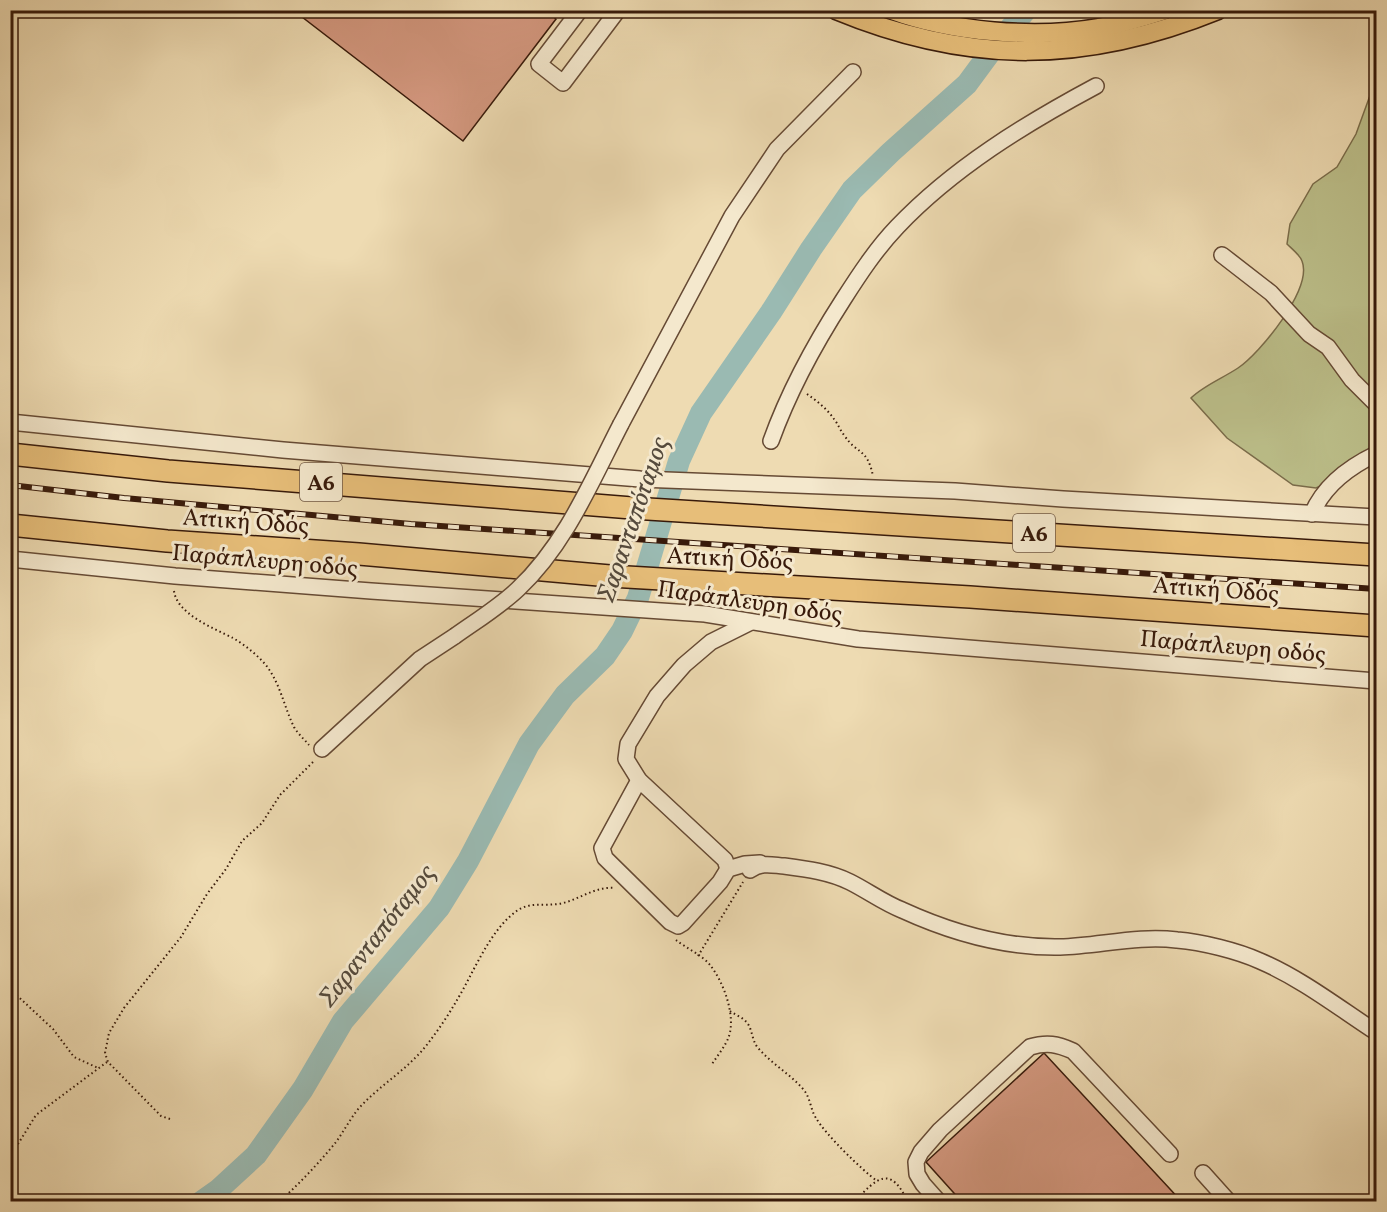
<svg xmlns="http://www.w3.org/2000/svg" width="1387" height="1212" font-family="Vollkorn,serif">
<style>
.green{fill:#bcbf8a;stroke:#7a6c4a;stroke-width:1.5}
.lines{fill:none;stroke-linecap:round;stroke-linejoin:round}
.river{stroke:#9abab2;stroke-width:22}
.building{fill:#d3977e;stroke:#381a0a;stroke-width:1.5}
.minor-casing{stroke:#664a34;stroke-width:18}
.major-casing{stroke:#381a0a;stroke-width:21}
.highway-casing{stroke:#381a0a;stroke-width:24}
.path{stroke:#381a0a;stroke-width:2;stroke-dasharray:1.5 3;stroke-linecap:butt}
.minor{stroke:#f4e8cd;stroke-width:15}
.major{stroke:#e7be79;stroke-width:18}
.highway{stroke:#e7be79;stroke-width:21}
.rail-casing{stroke:#381a0a;stroke-width:6}
.rail{stroke:#f4e8cd;stroke-width:4;stroke-dasharray:11;stroke-linecap:butt}
.minor-bridge-casing{stroke:#664a34;stroke-width:18;stroke-linecap:butt}
.minor-bridge{stroke:#f4e8cd;stroke-width:15}
.labels{text-anchor:middle;stroke-width:6;stroke-linejoin:round;paint-order:stroke}
.shield{fill:#f4e8cd;stroke:#705844;stroke-width:1.5}
.shield-label{font-size:22px;font-weight:bold;fill:#381a0a}
.street-label{font-size:24px;fill:#381a0a;stroke:#f4e8cd}
.water-label{font-size:26px;font-style:italic;fill:#554a3c;stroke:#f4e8cd}
</style>
<rect width="100%" height="100%" fill="#eedbb2"/>
<filter id="stains"><feTurbulence type="fractalNoise" baseFrequency=".00333" numOctaves="4"/><feColorMatrix values="0 0 0 0 .2 0 0 0 0 .09 0 0 0 0 .02 0 0 0 .5 -.17"/></filter>
<radialGradient id="worn" r=".72"><stop offset=".6" stop-color="#630" stop-opacity="0"/><stop offset="1" stop-color="#630" stop-opacity=".3"/></radialGradient>
<!-- green -->
<path class="green" d="M1376,79v370l-49,34 -11,5 -23,-3 -66,-47 -36,-40c12,-12 32,-20 47,-30 22,-15 75,-79 64,-107 -2,-6 -11,-13 -15,-17l3,-20 23,-40 24,-17 19,-33z"/>
<g class="lines">
<!-- river -->
<polyline class="river" points="201,1202 218,1190 256,1155 303,1089 343,1021 439,908 468,861 529,744 565,695 605,656 622,631 638,598 679,461 701,413 771,312 811,249 852,190 891,152 967,84 995,46 1026,10"/>
</g>
<!-- building -->
<g class="building">
<polygon points="293,10 545,10 556,19 463,141"/>
<polygon points="1044,1053 1182,1202 962,1202 926,1162"/>
</g>
<g class="lines">
<!-- minor casing -->
<g class="minor-casing">
<g id="minor">
<polyline points="580,10 539,64 563,83 618,10"/>
<polyline points="1222,255 1271,293 1309,334 1328,347 1352,380 1376,404"/>
<polyline points="10,422 283,450 640,479 955,491 1063,499 1376,517"/>
<polyline points="621,424 732,216 777,149 853,72"/>
<path d="M771,441c18,-50 43,-96 72,-141 16,-25 33,-51 54,-73 56,-59 128,-103 199,-141"/>
<path d="M1312,514c12,-29 37,-47 64,-60"/>
<polyline points="10,559 175,576 371,591 705,614 858,639 1376,681"/>
<polyline points="322,749 420,659 455,636"/>
<polyline points="639,780 602,848 605,858 670,922 678,926 683,923 720,882 728,869 745,864 760,863"/>
<polyline points="728,869 725,860 639,780 626,759 628,744 657,696 684,665 711,642 751,622"/>
<path d="M750,870c12,-8 21,-5 34,-4 23,3 46,6 66,16 18,9 34,21 52,28 48,22 104,38 158,37 39,-1 78,-12 117,-7 25,2 61,11 83,21 42,18 79,47 116,71"/>
<polyline points="1203,1173 1229,1202"/>
<path d="M939,1202l-16,-18 -6,-10 -1,-12 5,-10 19,-22 90,-83c17,-5 27,-3 43,4l97,103"/>
</g>
</g>
<!-- major casing -->
<g class="major-casing">
<g id="major">
<path d="M836,10c133,55 249,54 382,0"/>
<path d="M892,10c60,22 143,29 206,18 22,-4 45,-11 67,-18"/>
</g>
</g>
<!-- highway casing -->
<g class="highway-casing">
<g id="highway">
<polyline points="10,454 168,471 632,508 1376,555"/>
<polyline points="10,525 167,541 359,554 610,576 970,597 1376,626"/>
</g>
</g>
<!-- path -->
<g class="path">
<path d="M807,394c10,7 20,15 27,25 4,5 6,11 10,16 13,20 23,12 29,41"/>
<path d="M174,591c3,23 39,37 59,47 12,7 23,16 32,26 15,18 19,43 29,63 4,7 10,12 15,18"/>
<path d="M676,940c10,8 26,15 34,25 13,16 26,50 19,71 -3,9 -11,19 -17,28"/>
<polyline points="698,956 743,882"/>
<polyline points="10,989 53,1029 74,1057 98,1068"/>
<path d="M730,1011c6,4 14,7 18,13 5,8 4,18 11,25 13,15 31,25 44,40 8,9 7,20 13,29 9,16 46,52 61,63"/>
<polyline points="170,1119 161,1116 108,1062 105,1053 109,1033 124,1008 181,937 207,894 226,869 242,841 262,823 280,795 315,760"/>
<polyline points="10,1170 18,1144 36,1115 107,1062"/>
<path d="M279,1202c20,-18 40,-39 57,-60 8,-11 14,-23 23,-34 22,-24 51,-40 70,-66 10,-13 20,-28 28,-42 17,-28 33,-71 61,-90 13,-8 26,-4 40,-6 20,-3 36,-18 57,-16"/>
<path d="M854,1202c23,-24 36,-38 54,0"/>
</g>
<!-- minor -->
<use href="#minor" class="minor"/>
<!-- major -->
<use href="#major" class="major"/>
<!-- highway -->
<use href="#highway" class="highway"/>
<!-- rail casing -->
<g class="rail-casing">
<polyline id="rail" points="10,485 124,498 411,524 1376,589"/>
</g>
<!-- rail -->
<use href="#rail" class="rail"/>
<!-- minor-bridge casing -->
<g class="minor-bridge-casing">
<path id="minor-bridge" d="M455,636c21,-15 44,-29 63,-47 48,-45 74,-109 103,-165"/>
</g>
<!-- minor-bridge -->
<use href="#minor-bridge" class="minor-bridge"/>
</g>
<g class="labels">
<!-- shield labels -->
<g class="shield">
<rect x="300" y="463" width="42" height="38" rx="4.5"/>
<rect x="1013" y="514" width="42" height="38" rx="4.5"/>
</g>
<g class="shield-label">
<text x="321" y="490">Α6</text>
<text x="1034" y="541">Α6</text>
</g>
<!-- street labels -->
<g class="street-label">
<text transform="translate(246 521) rotate(4)" y="8">Αττική Οδός</text>
<text transform="translate(730 558) rotate(3)" y="8">Αττική Οδός</text>
<text transform="translate(265 560) rotate(5)" y="8">Παράπλευρη οδός</text>
<text transform="translate(1216 589) rotate(4)" y="8">Αττική Οδός</text>
<text transform="translate(750 601) rotate(8)" y="8">Παράπλευρη οδός</text>
<text transform="translate(1233 646) rotate(5)" y="8">Παράπλευρη οδός</text>
</g>
<!-- water labels -->
<g class="water-label">
<text transform="translate(632 519) rotate(-71)" y="9">Σαρανταπόταμος</text>
<text transform="translate(376 935) rotate(-52)" y="9">Σαρανταπόταμος</text>
</g>
</g>
<!-- margin -->
<rect width="1387" height="1212" fill="none" stroke="#eedbb2" stroke-width="36"/>
<rect x="12" y="12" width="1363" height="1188" fill="none" stroke="#381a0a" stroke-width="3"/>
<rect x="18" y="18" width="1351" height="1176" fill="none" stroke="#381a0a" stroke-width="1.5"/>
<rect width="100%" height="100%" filter="url(#stains)"/>
<rect width="100%" height="100%" fill="url(#worn)"/>
</svg>
